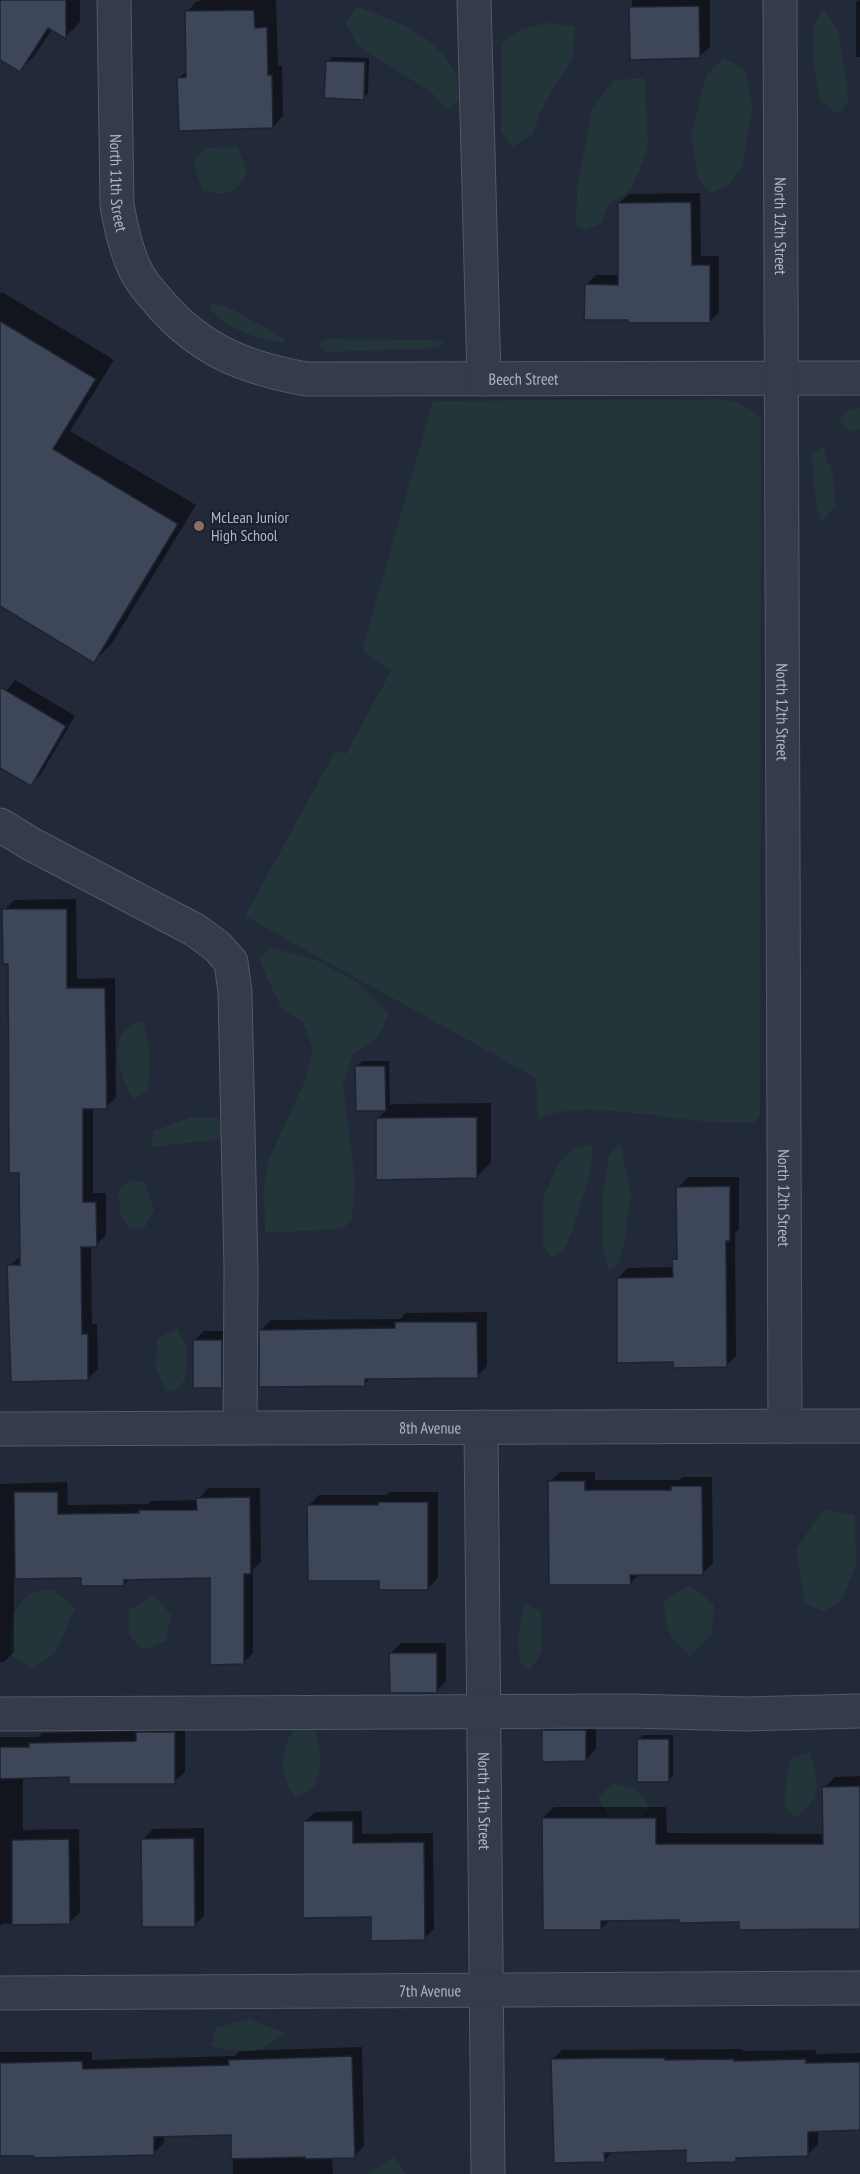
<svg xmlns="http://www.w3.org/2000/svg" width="860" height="2174" font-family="'PT Sans Narrow',sans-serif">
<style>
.green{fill:#24353a}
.shadow{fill:#0007}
.building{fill:#3e4759;stroke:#1d2330;stroke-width:1.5}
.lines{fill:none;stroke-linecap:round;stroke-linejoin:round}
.minor-casing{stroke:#535967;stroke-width:35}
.minor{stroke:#363b49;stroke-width:33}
.education-dot{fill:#8d6e63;stroke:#1b212e;stroke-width:2}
.labels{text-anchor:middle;stroke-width:4.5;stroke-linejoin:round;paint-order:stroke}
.street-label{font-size:16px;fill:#b0b6c6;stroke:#1b212e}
.poi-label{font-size:16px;fill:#b0b6c6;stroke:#1b212e;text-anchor:start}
</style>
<rect width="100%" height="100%" fill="#222939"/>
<!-- green -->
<g class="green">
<path d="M357,7c38,13 80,28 98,66 4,8 3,20 4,28l-11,9 -16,-17 -75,-48 -11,-22z"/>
<polygon points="823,9 838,30 849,102 838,114 820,101 813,60 814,25"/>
<polygon points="546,23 575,26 572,60 543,106 533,134 512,147 501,132 502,43 519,30"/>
<polygon points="723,58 745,69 752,108 742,168 726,187 710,193 699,179 691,137 706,75"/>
<polygon points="645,78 648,147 632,188 608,206 601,224 585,230 576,225 577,190 592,108 614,80"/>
<path d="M238,147l9,26c-13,22 -20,23 -44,18l-10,-29 13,-14z"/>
<path d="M211,303l17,4 56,31v5c-24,-3 -57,-14 -73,-33z"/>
<polygon points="328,339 431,340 443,341 440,347 423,349 326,352 318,344"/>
<path d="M717,399c19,2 30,6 44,19l-1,696 -5,8c-63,5 -127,-17 -190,-11 -9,1 -18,5 -27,7l-2,-40 -291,-162 91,-166 10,4 45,-83 -29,-20 71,-250z"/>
<polygon points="860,407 860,429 851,431 838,421 847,410"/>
<path d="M823,447l10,29 3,29 -15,18c-6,-24 -9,-46 -9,-70z"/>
<polygon points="270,947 316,960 357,982 389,1013 378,1037 353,1054 343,1085 355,1181 352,1220 342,1229 265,1233 264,1184 269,1159 305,1081 313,1048 303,1023 281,1007 259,960"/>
<path d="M143,1021c8,24 9,46 4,70l-14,8c-10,-19 -27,-57 -3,-72 4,-3 9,-4 13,-6z"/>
<polygon points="191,1117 217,1117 225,1128 222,1137 213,1140 151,1147 154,1131"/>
<polygon points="620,1143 631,1193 624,1245 618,1265 609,1271 603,1249 603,1191 609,1156"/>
<polygon points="593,1145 590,1175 573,1228 565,1249 553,1258 543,1246 543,1198 558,1164 575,1148"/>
<polygon points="129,1180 144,1182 154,1209 145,1227 131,1229 121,1217 118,1191"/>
<polygon points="177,1328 187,1348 185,1380 174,1391 166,1391 156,1368 157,1339"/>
<polygon points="823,1510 855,1515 856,1565 841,1602 824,1611 805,1604 796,1549"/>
<path d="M690,1585l24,20 -2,29 -22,22c-22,-18 -25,-29 -26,-56z"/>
<polygon points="52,1589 75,1608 56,1652 31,1669 10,1654 12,1616 28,1594"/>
<polygon points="154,1595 171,1615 166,1641 142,1650 129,1635 129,1610"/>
<polygon points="525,1604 541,1611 542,1651 530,1671 520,1663 518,1635"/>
<path d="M314,1725l7,37 -6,24 -20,12c-16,-28 -15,-43 -1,-71z"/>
<path d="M810,1752c7,30 14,46 -15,66l-11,-13 5,-46z"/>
<polygon points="613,1784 636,1789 650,1807 639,1820 626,1824 609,1817 598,1797"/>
<path d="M249,2019l36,14c-28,23 -41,20 -74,13l5,-18z"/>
<polygon points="393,2157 406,2174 369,2174"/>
</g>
<!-- shadow -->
<g class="shadow">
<polygon points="0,0 80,0 80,22 65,37 52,29 35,55 20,70 0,59"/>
<polygon points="205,0 276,0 278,66 282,66 283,116 273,127 179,78 188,70 187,12 197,1"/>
<polygon points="632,0 710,0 710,47 699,57 631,58"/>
<polygon points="860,0 860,57 856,57 856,2"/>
<polygon points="332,57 369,58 368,93 363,98 327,62"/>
<polygon points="700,193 701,256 719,256 719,312 709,322 586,285 596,275 619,275 619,203 629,194"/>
<polygon points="2,292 114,360 70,431 196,505 112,643 94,661 0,605 0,294"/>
<polygon points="15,680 75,716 41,774 31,784 0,766 0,698"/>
<polygon points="76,899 77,979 115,978 116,1097 106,1107 93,1107 93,1193 106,1193 106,1235 96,1245 91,1245 92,1324 97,1324 98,1369 88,1379 9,1266 21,1256 20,1171 9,962 4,910 14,900"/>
<polygon points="362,1061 389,1061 390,1106 392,1104 491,1103 491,1162 477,1177 377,1119 387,1109 357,1109 357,1066"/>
<polygon points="688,1177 739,1177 739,1229 735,1233 736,1356 726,1366 675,1360 618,1278 628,1268 674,1267 674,1260 678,1255 678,1188"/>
<polygon points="487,1312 487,1366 477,1376 372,1377 364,1384 261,1330 271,1320 400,1319 406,1313"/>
<polygon points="204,1331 231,1331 231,1376 221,1386 194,1341"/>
<polygon points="560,1472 595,1472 595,1480 679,1480 683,1477 712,1477 713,1563 702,1574 640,1574 630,1583 550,1482"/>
<polygon points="67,1482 68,1505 148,1504 151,1501 198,1500 208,1488 260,1488 261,1562 253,1569 253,1653 243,1663 212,1577 130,1578 124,1585 83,1577 14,1578 14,1652 4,1662 0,1662 0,1484"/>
<polygon points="390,1492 438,1492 438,1578 428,1588 381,1580 309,1505 319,1495 387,1495"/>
<polygon points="401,1643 446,1643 446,1681 436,1692 391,1653"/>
<polygon points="596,1720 596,1749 586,1760 543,1731 553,1721"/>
<polygon points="149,1722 185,1722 185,1772 174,1782 70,1776 23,1777 23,1830 79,1829 80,1912 69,1923 3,1924 0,1926 0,1737 38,1737 42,1733 139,1731"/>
<polygon points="643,1735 673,1735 673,1776 668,1781 638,1740"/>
<polygon points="860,1776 860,1928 680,1919 610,1920 601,1929 543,1818 554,1807 666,1807 667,1833 824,1834 824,1788 835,1777"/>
<polygon points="362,1811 362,1834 433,1833 434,1929 424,1939 372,1915 304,1822 315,1812"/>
<polygon points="204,1828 204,1916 194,1926 143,1839 153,1829"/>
<polygon points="362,2047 364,2146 354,2156 332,2157 333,2174 233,2174 232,2134 164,2135 164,2143 154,2153 0,2155 0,2052 92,2052 92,2060 235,2056 240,2051"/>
<polygon points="743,2049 743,2051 816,2050 816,2054 860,2053 860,2129 818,2130 818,2144 808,2154 740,2156 736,2161 687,2149 613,2151 604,2161 552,2060 562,2050"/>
</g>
<!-- building -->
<g class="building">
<polygon points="0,0 66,0 66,39 48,28 20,72 0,60"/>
<polygon points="699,6 700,58 630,60 629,7"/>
<polygon points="254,10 255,28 267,27 268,75 272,75 273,128 179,131 177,78 186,77 185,11"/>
<polygon points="326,61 365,62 364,100 324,98"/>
<polygon points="691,202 692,265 710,265 710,323 628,323 628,320 584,320 585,284 618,285 618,203"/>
<polygon points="0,321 96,379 53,449 178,524 94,663 0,606"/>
<polygon points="0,687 66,726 31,786 0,768"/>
<polygon points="2,909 67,909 67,988 105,988 107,1109 83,1109 83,1202 96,1202 97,1247 81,1247 82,1334 88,1334 88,1380 11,1382 7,1265 20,1265 19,1173 9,1173 8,964 3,964"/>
<polygon points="355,1066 385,1066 386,1111 356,1111"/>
<polygon points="477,1117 477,1178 376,1180 376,1118"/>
<polygon points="730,1186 730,1241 726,1241 727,1367 673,1368 673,1362 617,1363 617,1278 673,1277 672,1259 677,1259 676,1187"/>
<polygon points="395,1322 477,1322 478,1378 365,1379 365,1386 259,1387 259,1330 395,1328"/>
<rect x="193" y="1340" width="29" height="48"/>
<polygon points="548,1481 585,1481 585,1490 671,1490 671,1486 702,1486 703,1575 630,1575 631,1585 549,1585"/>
<polygon points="14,1492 58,1492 58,1514 139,1513 139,1510 197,1510 196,1498 250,1497 251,1574 244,1574 244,1664 210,1665 210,1578 124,1580 124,1586 81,1586 81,1578 15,1579"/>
<polygon points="378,1502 428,1502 428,1590 379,1590 379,1581 308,1581 307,1505 378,1505"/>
<polygon points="389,1653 437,1653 437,1693 390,1693"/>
<polygon points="542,1730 586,1730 586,1761 542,1762"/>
<polygon points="136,1732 175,1732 175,1784 69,1784 69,1777 0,1779 0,1747 29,1747 29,1743 136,1741"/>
<rect x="637" y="1739" width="32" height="43"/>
<polygon points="860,1786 860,1929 739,1930 739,1922 679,1923 679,1920 601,1921 601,1930 543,1930 542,1818 656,1818 656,1844 823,1844 822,1787"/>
<polygon points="303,1821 353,1821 353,1843 424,1842 425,1940 371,1941 371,1917 303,1918"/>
<polygon points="194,1838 195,1927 142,1927 141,1839"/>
<polygon points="69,1839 70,1924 12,1925 12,1840"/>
<polygon points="352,2056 355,2158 305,2159 305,2157 231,2159 231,2135 154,2137 154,2155 34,2158 34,2156 0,2156 0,2063 82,2061 83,2069 229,2065 228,2060"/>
<polygon points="602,2058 665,2058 665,2060 733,2059 734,2061 806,2059 806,2063 860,2062 860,2130 808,2132 808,2156 736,2158 736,2162 686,2163 686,2150 604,2153 605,2162 554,2163 551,2059"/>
</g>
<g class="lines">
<!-- minor casing -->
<g class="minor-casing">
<g id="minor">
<path id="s1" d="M114,0l3,205c4,22 8,42 17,62 5,12 15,24 24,34 41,49 87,67 148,78l554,-1"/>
<polyline points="474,0 484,379"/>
<path id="s2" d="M780,0l5,1426"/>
<polyline points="0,825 31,844 195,930 218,947 231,962 235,992 241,1270 240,1428"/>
<path id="s3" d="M481,1427l7,747"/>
<path id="s4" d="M0,1429l860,-3"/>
<polyline points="0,1714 630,1711 747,1714 860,1711"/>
<path id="s5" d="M0,1993l860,-5"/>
</g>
</g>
<!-- minor -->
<use href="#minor" class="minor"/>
</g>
<!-- markers -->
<circle class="education-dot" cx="199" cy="526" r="6"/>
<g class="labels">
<!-- street labels -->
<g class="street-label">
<text dy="6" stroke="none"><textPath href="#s1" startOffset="183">North 11th Street</textPath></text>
<text dy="6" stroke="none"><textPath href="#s2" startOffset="226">North 12th Street</textPath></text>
<text dy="6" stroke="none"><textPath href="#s1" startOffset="700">Beech Street</textPath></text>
<text dy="6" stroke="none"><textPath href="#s2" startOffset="712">North 12th Street</textPath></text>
<text dy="6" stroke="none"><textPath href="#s2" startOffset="1198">North 12th Street</textPath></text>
<text dy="6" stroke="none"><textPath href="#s4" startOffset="430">8th Avenue</textPath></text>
<text dy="6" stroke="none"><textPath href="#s3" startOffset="374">North 11th Street</textPath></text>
<text dy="6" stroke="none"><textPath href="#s5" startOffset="430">7th Avenue</textPath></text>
</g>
<!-- poi labels -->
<g class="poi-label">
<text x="211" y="523">McLean Junior<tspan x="211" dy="18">High School</tspan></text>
</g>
</g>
</svg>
